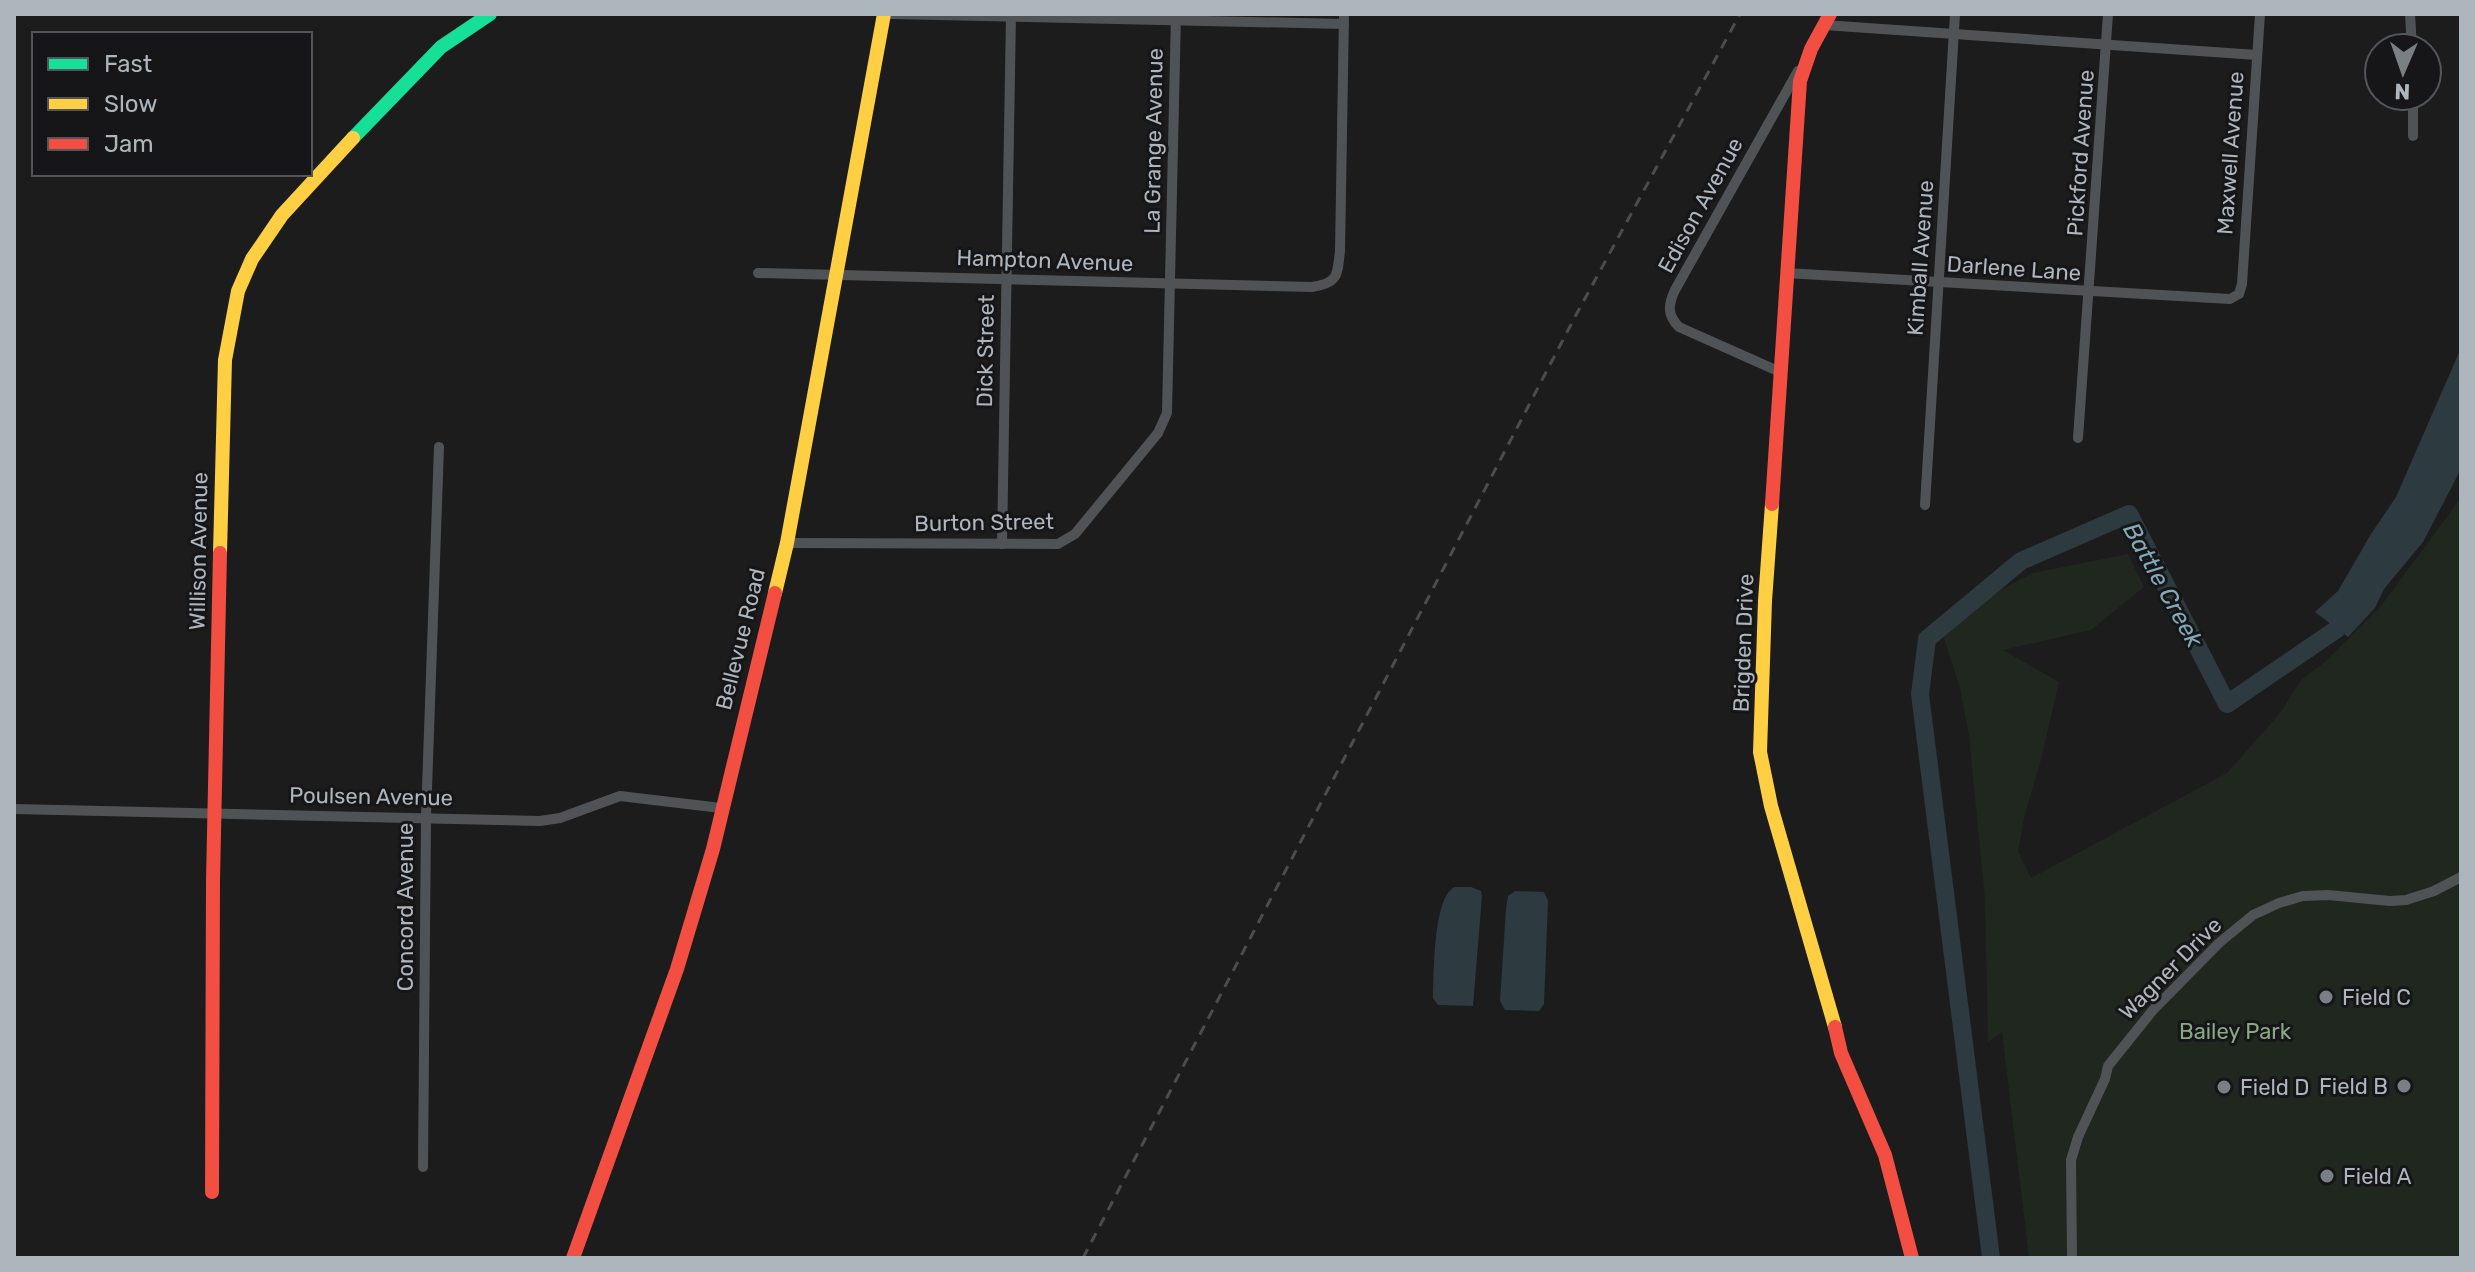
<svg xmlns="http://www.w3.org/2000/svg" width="2475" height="1272" font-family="Rubik,sans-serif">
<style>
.green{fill:#1f271f}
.water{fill:#2d3a3f}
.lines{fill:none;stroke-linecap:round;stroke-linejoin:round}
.river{stroke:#2d3a3f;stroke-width:18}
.street{stroke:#505355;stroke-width:10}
.fast{stroke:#16e098;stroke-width:14}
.slow{stroke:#ffcf43;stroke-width:14}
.jam{stroke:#f24e42;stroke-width:14}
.rail{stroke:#4b4d4d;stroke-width:3;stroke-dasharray:10 8;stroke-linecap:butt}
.poi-dot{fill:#7a7f85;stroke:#161618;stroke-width:3}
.labels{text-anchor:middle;stroke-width:6;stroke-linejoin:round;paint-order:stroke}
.street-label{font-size:22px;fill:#adb5bd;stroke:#161618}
.poi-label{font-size:22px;fill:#adb5bd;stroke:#161618;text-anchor:start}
.park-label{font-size:22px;fill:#87a983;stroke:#161618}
.water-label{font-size:24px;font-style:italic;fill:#83a9b9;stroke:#161618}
</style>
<rect width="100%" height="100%" fill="#1c1c1c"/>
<!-- green -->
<polygon class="green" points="2461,498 2461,1258 2029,1258 2002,1032 1988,1042 1985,900 1969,736 1960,688 1943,635 1978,601 2033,573 2128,554 2144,587 2091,630 2003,650 2059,682 2041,760 2025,814 2018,852 2031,878 2227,773 2281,712 2300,681 2326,661 2380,607"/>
<!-- water -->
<g class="water">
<polygon points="2461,348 2461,469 2423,542 2384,589 2375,608 2348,637 2315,612 2338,591 2371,534 2396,497"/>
<path d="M1455,887h16l10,4 1,5 -9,110 -35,-1 -5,-7c1,-24 0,-102 22,-111z"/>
<polygon points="1515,891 1544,892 1548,901 1544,1004 1539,1011 1505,1010 1500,1001 1506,909 1508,896"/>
</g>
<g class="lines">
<!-- river -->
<polyline class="river" points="1991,1258 1920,694 1927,639 2021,561 2129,514 2227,704 2337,629 2351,609"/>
<!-- street -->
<g class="street">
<polyline points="892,14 1344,24"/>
<polyline points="2410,14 2412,48"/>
<polyline points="1824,25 2257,55"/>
<polyline points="2413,136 2413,96"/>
<path d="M758,273l554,14c27,-4 25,-12 28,-36l4,-237"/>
<polyline points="1786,273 2230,299 2239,294 2242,284 2260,14"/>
<path d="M1780,372l-101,-45c-12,-12 -11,-22 -4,-37l123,-219"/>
<polyline points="2078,438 2108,14"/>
<polyline points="1925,505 1955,14"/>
<polyline points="787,543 1058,544 1075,534 1158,433 1167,413 1176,14"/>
<polyline points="1002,544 1011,14"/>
<polyline points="14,809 540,821 560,818 620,796 721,808"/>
<polyline points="423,1167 426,817 439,447"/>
<polyline points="2072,1258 2071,1160 2078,1137 2105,1079 2108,1066 2153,1010 2219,943 2253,915 2279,903 2303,896 2328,895 2390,901 2406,900 2434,891 2461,877"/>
</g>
<!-- fast -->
<polyline class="fast" points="353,138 441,47 490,14"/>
<!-- slow -->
<g class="slow">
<polyline points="1772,504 1765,601 1760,752 1771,806 1835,1027"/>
<polyline points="220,553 225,360 238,291 252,259 282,215 353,138"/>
<polyline points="775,593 787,543 884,14"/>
</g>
<!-- jam -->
<g class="jam">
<polyline points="1772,504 1800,81 1811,49 1830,14"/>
<polyline points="1835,1027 1841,1053 1885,1155 1912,1258"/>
<polyline points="212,1192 213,880 220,553"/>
<polyline points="573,1258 677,969 713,849 775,593"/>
</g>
<!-- rail -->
<polyline class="rail" points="1083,1258 1576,315 1740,14"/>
</g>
<!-- markers -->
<g class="poi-dot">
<circle cx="2326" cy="997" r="8"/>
<circle cx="2404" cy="1086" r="8"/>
<circle cx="2224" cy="1087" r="8"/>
<circle cx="2327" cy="1176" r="8"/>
</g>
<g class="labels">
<!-- street labels -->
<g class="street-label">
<text transform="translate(1153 141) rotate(-89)" y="8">La Grange Avenue</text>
<text transform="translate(2080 153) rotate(-86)" y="8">Pickford Avenue</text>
<text transform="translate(2230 153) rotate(-86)" y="8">Maxwell Avenue</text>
<text transform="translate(1700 205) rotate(-61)" y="8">Edison Avenue</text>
<text transform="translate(1920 258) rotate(-86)" y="8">Kimball Avenue</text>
<text transform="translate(1045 260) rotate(2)" y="8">Hampton Avenue</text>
<text transform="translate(2014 268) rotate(4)" y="8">Darlene Lane</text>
<text transform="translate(985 351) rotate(-89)" y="8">Dick Street</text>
<text transform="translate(984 522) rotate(-1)" y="8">Burton Street</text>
<text transform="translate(198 551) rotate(-89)" y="8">Willison Avenue</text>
<text transform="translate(740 639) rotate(-76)" y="8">Bellevue Road</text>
<text transform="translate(1743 643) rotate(-88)" y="8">Brigden Drive</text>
<text transform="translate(371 796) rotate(1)" y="8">Poulsen Avenue</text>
<text transform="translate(405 907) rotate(-90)" y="8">Concord Avenue</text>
<text transform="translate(2170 968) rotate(-45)" y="8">Wagner Drive</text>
</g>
<!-- poi labels -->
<g class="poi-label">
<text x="2342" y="1005">Field C</text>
<text x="2388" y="1094" text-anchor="end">Field B</text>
<text x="2240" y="1095">Field D</text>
<text x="2343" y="1184">Field A</text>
</g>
<!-- park labels -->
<g class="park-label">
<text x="2235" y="1039">Bailey Park</text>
</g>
<!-- water labels -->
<g class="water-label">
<text transform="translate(2163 585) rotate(61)" y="8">Battle Creek</text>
</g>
</g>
<!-- border -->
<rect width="2475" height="1272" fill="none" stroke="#adb5bd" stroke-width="32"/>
<!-- legend -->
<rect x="32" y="32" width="280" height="144" fill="#161618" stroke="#52565a" stroke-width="2"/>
<rect x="48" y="58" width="40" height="12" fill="#16e098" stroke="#52565a" stroke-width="2"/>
<text x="104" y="72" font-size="24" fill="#adb5bd">Fast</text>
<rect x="48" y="98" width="40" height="12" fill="#ffcf43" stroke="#52565a" stroke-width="2"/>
<text x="104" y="112" font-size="24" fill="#adb5bd">Slow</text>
<rect x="48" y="138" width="40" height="12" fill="#f24e42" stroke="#52565a" stroke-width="2"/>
<text x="104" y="152" font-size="24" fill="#adb5bd">Jam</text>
<!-- north arrow -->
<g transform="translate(2403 72) rotate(182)"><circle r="38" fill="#161618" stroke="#52565a" stroke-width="2"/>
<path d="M0-6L14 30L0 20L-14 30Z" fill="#7a7f85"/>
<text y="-12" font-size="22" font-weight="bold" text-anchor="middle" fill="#adb5bd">N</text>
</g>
</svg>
